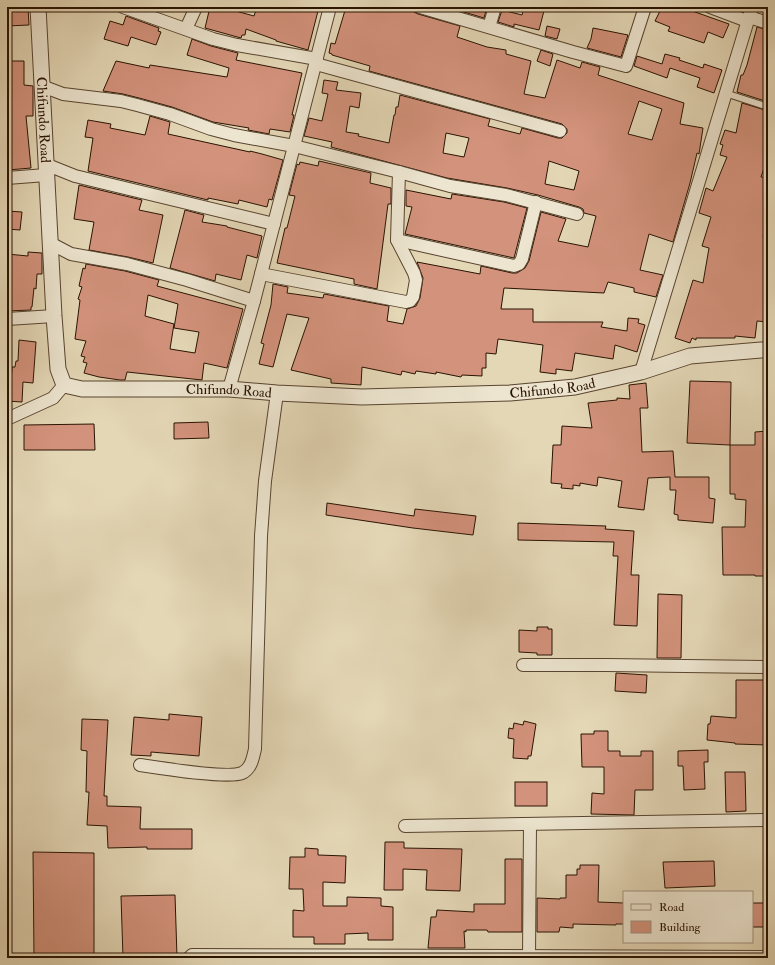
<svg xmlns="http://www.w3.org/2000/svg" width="775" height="965" font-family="'IM FELL Double Pica',serif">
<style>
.building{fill:#d3927c;stroke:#291302;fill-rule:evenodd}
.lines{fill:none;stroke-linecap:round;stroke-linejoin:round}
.service-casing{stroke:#58442f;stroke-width:8}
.minor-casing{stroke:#58442f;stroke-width:14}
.tertiary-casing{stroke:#58442f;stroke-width:17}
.service{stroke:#ede5d0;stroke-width:6}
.minor{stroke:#ede5d0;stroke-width:12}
.tertiary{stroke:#ede5d0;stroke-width:15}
.labels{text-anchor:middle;stroke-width:4;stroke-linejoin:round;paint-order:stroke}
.street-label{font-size:14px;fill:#291302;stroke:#ede5d0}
</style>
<rect width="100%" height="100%" fill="#e4d7b6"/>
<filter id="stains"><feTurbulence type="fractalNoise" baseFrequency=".005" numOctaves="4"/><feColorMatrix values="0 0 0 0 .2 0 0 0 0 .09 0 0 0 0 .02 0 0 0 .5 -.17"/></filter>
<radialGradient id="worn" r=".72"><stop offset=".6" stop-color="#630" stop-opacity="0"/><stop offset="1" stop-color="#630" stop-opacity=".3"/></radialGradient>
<!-- building -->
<g class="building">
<polygon points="7,7 28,7 29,25 7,26"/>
<polygon points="210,7 221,7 254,16 257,7 319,7 308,50 276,41 276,40 246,29 245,35 242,35 241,38 205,28"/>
<path d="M346,7h67l1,5 4,2 42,12 -3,11 30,10 19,3v4l25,7 -7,33 21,4 12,-38 23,8 2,-6 18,5 -2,8 86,28 -4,21 23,4 -4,26 -2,-1 -7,30 -17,59 -24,-8 -9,36 23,5 -7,22 -22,-5v-4l-26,-6 -4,11 -100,-5 -3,21h32v13h70l-2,5 26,4 1,-13 11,1 -1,4 7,2 -8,27 -22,-7 -2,14 -38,-6 -3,18 -16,-2v5l-16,-2 3,-27 -45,-6 -2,15 -10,-1v15h-4v8l-20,-1 -1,2 -25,-5v2l-20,-3 -1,3 -13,-3 -1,4 -39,-8 -1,18 -30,-2v-4l-40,-9 18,-52 -22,-4 -14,53 -14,-3 5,-20 -3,-1 10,-38 2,-21 15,3 -1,6 36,5 1,-4 65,12 -2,15 16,3 4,-15 9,-3 4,-8 3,-20 -6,-16 63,12 1,-8 31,7h5l8,-5 4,-7 12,-49 25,7 -8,22 30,6 8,-31 -12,-3 -1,-4 -4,-2 -41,-12 -31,-7 -60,-10 -116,-31 1,-5 -28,-6 5,-18 13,3 6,-27 -6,-1 2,-13 14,2 -2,8 25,3 -2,15 -9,-2 -4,26 13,2 -1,2 31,7 5,-28h1l1,-8h2l2,-12 90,24 -2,7 32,8 2,-6 36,10h4l5,-5v-4l-5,-5 -193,-53 1,-5 -38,-11v-1l-3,-1 2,-10 4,1zM639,101l23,8 -10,31 -24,-6zM446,133l23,5 -5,19 -21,-4zM549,161l30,10 -5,19 -29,-6z"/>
<polygon points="447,7 487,7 484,18"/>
<polygon points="524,7 545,7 539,30 514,24 514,27 498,22 502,10 522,15"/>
<polygon points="662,7 681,7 729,24 723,38 708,32 704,43 668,31 670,27 655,21"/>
<polygon points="126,16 159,28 158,31 161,32 156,45 131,37 128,46 104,39 110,21 123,25"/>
<polygon points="547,26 560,29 557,39 545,36"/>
<polygon points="757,27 768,30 768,102 737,92 741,75 743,75 747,65"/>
<polygon points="593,28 628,35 621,57 587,48 591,39"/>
<polygon points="192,39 211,46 238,53 236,60 302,73 292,115 294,115 290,132 270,129 269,134 248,130 249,128 213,122 172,107 139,98 123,94 103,91 116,61 149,68 150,65 227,77 229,68 187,55"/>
<polygon points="541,50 553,54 550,66 537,61"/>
<polygon points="665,54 680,58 679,60 703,68 704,64 722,70 714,93 697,87 700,78 670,68 667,78 634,66 637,56 662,64"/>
<polygon points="10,61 24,61 24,85 33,86 33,116 26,116 31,168 8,170 7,157 7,74 10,74"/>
<polygon points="742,103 768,111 768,156 761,177 768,178 768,219 763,237 768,238 768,322 757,321 755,338 735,336 735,338 696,338 696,340 692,338 690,343 675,338 693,280 703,283 709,248 702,246 711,217 699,213 706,188 713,191 727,157 720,155 723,145 720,144 725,130 736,133"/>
<polygon points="150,116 170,122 168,134 250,152 250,151 262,154 283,160 272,200 269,199 267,207 239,200 238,204 208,198 208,200 88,171 93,138 85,137 88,120 111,124 110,128 145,135"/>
<polygon points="319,161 371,173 370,183 391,188 391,204 388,204 377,289 354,284 354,279 277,263 285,228 287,228 295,196 289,195 297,164 299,165 300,162 318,166"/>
<polygon points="79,185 142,200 139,210 163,215 153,263 128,257 89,250 94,222 74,219"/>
<polygon points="406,190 451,199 452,194 504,202 527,208 514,258 405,234 412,207 406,206"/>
<polygon points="185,210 204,215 202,222 227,226 227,227 262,236 257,258 247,255 241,280 216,274 215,281 170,268"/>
<polygon points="7,211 22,212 20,230 7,229"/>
<polygon points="28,252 42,253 42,274 37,274 36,289 34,288 32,307 31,307 31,310 7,311 7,254 28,256"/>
<path d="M86,264l39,7 34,9 -2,6 86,23 -16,59 -23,-5 -2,17 -75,-8 -2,8h-5l-21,-3 -15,-4 3,-10 -4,-1 2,-5 -4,-1 5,-15 -11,-2 5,-39 -2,-1 4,-12 -3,-1 4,-18 2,1zM148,295l30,9 -4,24 25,4 -4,21 -25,-4 4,-25 -29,-8z"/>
<polygon points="19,340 36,342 33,383 23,382 22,402 7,401 7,382 11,382 12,367 15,367 16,361 18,361"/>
<polygon points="690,381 731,382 730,445 687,443"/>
<polygon points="646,383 648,408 640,408 642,452 673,451 675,477 709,477 709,498 715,499 713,523 678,520 678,515 674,514 676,490 670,490 670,477 648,478 644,510 618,507 622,481 598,477 597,486 580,483 580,486 573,485 573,489 561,488 562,484 551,483 553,445 561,445 562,426 592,428 588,403 617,400 617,398 630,399 629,385"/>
<polygon points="208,422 209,438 174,439 174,423"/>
<polygon points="94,424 95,450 24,450 24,425"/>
<polygon points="768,431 768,493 767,493 766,527 768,527 768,576 755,576 755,575 723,575 722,527 745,527 746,500 735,499 735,494 730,494 730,445 755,445 755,432"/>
<polygon points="327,503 414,516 415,509 476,516 473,535 413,528 326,515"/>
<polygon points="518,523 606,526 605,529 634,531 631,575 639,575 637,626 614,625 618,556 613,556 614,542 518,540"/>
<polygon points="658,594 682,595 681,658 657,658"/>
<polygon points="537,627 548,627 548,629 552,629 552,655 537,655 537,653 519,652 519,630 537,631"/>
<polygon points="616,673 647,675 646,693 615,691"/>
<polygon points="736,680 768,680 768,745 735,744 735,743 707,740 708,724 710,724 711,716 736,718"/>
<polygon points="169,714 202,717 199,756 151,752 151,756 131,755 134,717 169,720"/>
<polygon points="82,719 108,720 104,796 107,796 107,806 141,807 140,829 192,829 192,849 147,849 147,847 108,848 107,826 87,825 89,792 86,792 87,751 81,750"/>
<polygon points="524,721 536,724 531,756 528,756 528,759 513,758 514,739 508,738 509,728 513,729 514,723 523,725"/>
<polygon points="594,731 608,731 608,751 620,751 620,756 641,756 641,751 653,751 653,790 635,790 634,815 591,814 592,793 604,794 604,767 582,767 581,734 594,734"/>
<polygon points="708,750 708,762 704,762 705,789 684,790 683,766 678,766 678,751"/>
<polygon points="725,772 745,772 746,811 726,812"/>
<rect x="515" y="782" width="32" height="24"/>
<polygon points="385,842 404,842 404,848 462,849 460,891 426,890 427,870 403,869 403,890 384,890"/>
<polygon points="305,848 318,849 318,855 346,856 345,883 323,882 323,906 347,906 347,897 381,898 381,906 393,907 393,940 368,940 368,933 345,934 345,944 314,944 314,937 293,937 293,910 304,911 303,889 289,889 290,857 305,857"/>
<polygon points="33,852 94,853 94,958 34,958"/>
<polygon points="505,859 522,859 522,932 488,932 487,930 466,930 466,932 464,931 465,948 428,948 431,917 436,917 437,910 474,912 474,904 505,904"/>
<polygon points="714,861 715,886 665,888 663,862"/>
<polygon points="580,865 599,865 598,902 624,903 624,924 616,924 616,925 573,924 573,928 560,927 559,932 537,932 537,898 560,899 560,898 566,898 566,875 577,875 577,869 580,869"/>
<polygon points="175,895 177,957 123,958 121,896"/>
<rect x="752" y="903" width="16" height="24"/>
</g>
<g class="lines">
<!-- service casing -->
<g class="service-casing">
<polyline id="service" points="725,93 768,107"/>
</g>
<!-- minor casing -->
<g class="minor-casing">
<g id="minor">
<polyline points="123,7 213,39 237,45 317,59"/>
<polyline points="420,7 573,52 626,66 645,7"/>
<polyline points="710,7 747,21"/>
<polyline points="749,17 768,23"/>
<polyline points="489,27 495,7"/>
<polyline points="186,29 196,7"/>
<polyline points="316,64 560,131"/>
<polyline points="42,86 63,94 121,101 137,105 170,114 211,129 234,135 294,146 399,172 450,186 506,195 577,214"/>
<polyline points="45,164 75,176 274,224"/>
<polyline points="7,178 46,175"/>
<polyline points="397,240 514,266 519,264 522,259 536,202"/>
<polyline points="50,243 71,254 127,264 187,280 254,301"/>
<polyline points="261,274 406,302 410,301 413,297 416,280 414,273 397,240 399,172"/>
<polyline points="7,319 54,316"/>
<polyline points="641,372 752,7"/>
<polyline points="229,389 254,301 330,7"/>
<polyline points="7,419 53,398 64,385"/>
<polyline points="523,665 607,665 768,667"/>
<path d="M140,765c20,3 88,14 102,8 9,-4 11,-15 13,-24l6,-213 4,-55 12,-88"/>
<polyline points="405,826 768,820"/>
<polyline points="529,957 530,824"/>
<polyline points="189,958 192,955 768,957"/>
</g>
</g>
<!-- tertiary casing -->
<g class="tertiary-casing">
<g id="tertiary">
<path id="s1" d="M38,7l16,309 4,53 6,16 18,4h147l48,4 85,4 148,-4 65,-6 66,-15 49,-16 71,-6h7"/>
</g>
</g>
<!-- service -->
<use href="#service" class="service"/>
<!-- minor -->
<use href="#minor" class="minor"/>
<!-- tertiary -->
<use href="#tertiary" class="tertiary"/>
</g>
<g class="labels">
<!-- street labels -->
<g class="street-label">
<text dy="5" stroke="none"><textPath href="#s1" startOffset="113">Chifundo Road</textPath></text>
<text dy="5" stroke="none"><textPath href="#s1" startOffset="869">Chifundo Road</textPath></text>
<text dy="5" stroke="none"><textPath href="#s1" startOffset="545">Chifundo Road</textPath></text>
</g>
</g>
<!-- margin -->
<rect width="775" height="965" fill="none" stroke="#e4d7b6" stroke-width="24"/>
<rect x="8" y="8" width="759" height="949" fill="none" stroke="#291302" stroke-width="2"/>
<rect x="12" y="12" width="751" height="941" fill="none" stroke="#291302"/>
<!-- legend -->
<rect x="623" y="891" width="130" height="52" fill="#ede5d0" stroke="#9f917e"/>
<rect x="631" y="904" width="20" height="6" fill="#ede5d0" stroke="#9f917e"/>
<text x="659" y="911" font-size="12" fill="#291302">Road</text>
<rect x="631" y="921" width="20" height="12" fill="#d3927c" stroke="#9f917e"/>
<text x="659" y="931" font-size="12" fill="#291302">Building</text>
<rect width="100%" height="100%" filter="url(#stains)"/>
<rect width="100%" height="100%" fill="url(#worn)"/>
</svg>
